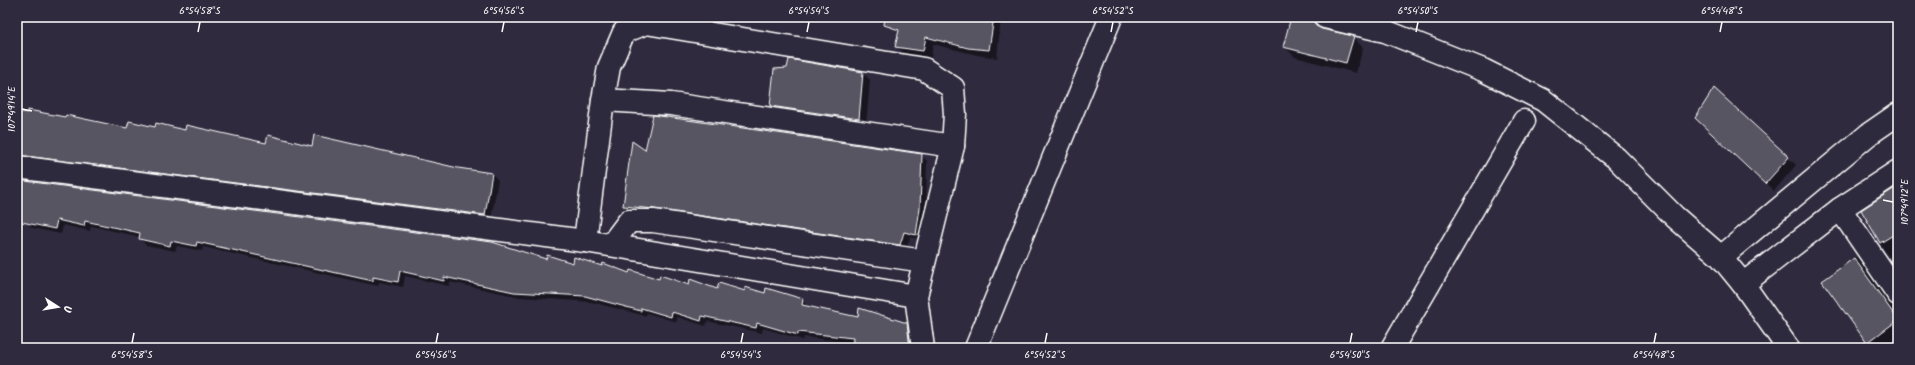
<svg xmlns="http://www.w3.org/2000/svg" width="1915" height="365" font-family="Kalam,sans-serif">
<style>
.shadow{fill:#0007;fill-rule:evenodd}
.building{fill:#595564;stroke:#fff}
.lines{fill:none;stroke-linecap:round;stroke-linejoin:round}
.street-casing{stroke:#fff;stroke-width:25}
.street{stroke:#2f2a3d;stroke-width:22}
.ticks{fill:none;stroke:#fff;stroke-width:1.5}
.neatline{fill:none;stroke:#fff;stroke-width:1.5}
.ticks-label{font-size:10px;text-anchor:middle;fill:#fff}
</style>
<rect width="100%" height="100%" fill="#2f2a3d"/>
<filter id="ink" filterUnits="userSpaceOnUse"><feTurbulence type="fractalNoise" baseFrequency=".025" numOctaves="2"/><feDisplacementMap in="SourceGraphic" scale="8" xChannelSelector="R" yChannelSelector="G"/><feConvolveMatrix kernelMatrix="1 2 1 2 8 2 1 2 1" color-interpolation-filters="sRGB"/></filter>
<g filter="url(#ink)">
<!-- shadow -->
<g class="shadow">
<polygon points="902,17 1001,17 997,58 977,55 933,44 931,58 904,54 896,46"/>
<polygon points="1292,17 1329,17 1323,24 1323,29 1353,37 1363,48 1356,73 1295,57 1284,46"/>
<path d="M862,72l8,8 -4,46 -87,-13 -8,-7zM778,106l86,13 -1,2 -85,-13z"/>
<polygon points="17,112 128,130 155,128 186,131 267,144 312,147 492,174 498,180 491,220 17,162"/>
<polygon points="1704,125 1788,158 1796,165 1774,191"/>
<polygon points="646,152 921,155 927,161 926,214 922,240 910,237 906,250 630,212 624,206"/>
<polygon points="17,181 603,268 690,286 802,300 808,307 858,318 907,324 912,330 915,348 857,348 854,343 804,337 803,340 763,328 762,333 707,321 706,326 677,317 677,322 647,313 646,316 591,302 520,297 450,282 449,286 405,276 403,287 379,282 378,286 203,247 202,251 177,246 175,251 146,245 140,239 141,237 91,226 90,231 63,225 61,234 32,228 26,222 17,219"/>
<polygon points="1898,192 1898,270 1879,242"/>
<polygon points="1857,257 1864,264 1893,306 1898,307 1898,348 1872,348 1824,281"/>
</g>
<!-- building -->
<g class="building">
<polygon points="885,17 994,17 989,50 968,48 926,37 923,51 895,47 899,30 884,25"/>
<polygon points="1291,17 1313,17 1316,26 1322,29 1354,36 1346,63 1283,47"/>
<polygon points="789,59 863,72 859,119 770,106 774,69 787,68"/>
<polygon points="1714,88 1789,157 1765,184 1695,118"/>
<polygon points="28,110 65,117 66,115 127,128 129,121 155,127 156,123 185,130 186,125 266,143 268,135 312,146 314,135 458,168 492,173 485,215 17,155 17,111 27,113"/>
<polygon points="653,115 922,154 920,208 916,235 904,232 900,245 655,209 623,206 632,141 645,150"/>
<polygon points="17,180 492,242 546,259 547,255 573,263 574,257 602,266 603,263 629,273 630,270 659,279 660,275 689,285 690,279 717,289 719,283 745,291 745,287 765,293 766,288 803,299 802,305 858,317 859,308 907,323 910,348 852,348 853,338 798,332 798,335 757,323 756,328 702,316 701,321 672,312 671,317 641,308 641,311 585,296 514,292 444,277 444,281 400,271 398,282 373,277 373,281 197,242 196,246 171,241 170,246 139,239 140,233 85,221 84,226 57,220 55,229 17,221"/>
<polygon points="1898,186 1898,232 1880,243 1861,210"/>
<polygon points="1854,258 1898,320 1867,343 1822,281"/>
</g>
<g class="lines">
<!-- street casing -->
<g class="street-casing">
<g id="street">
<polyline points="1325,17 1385,31 1483,70 1543,100 1616,158 1675,217 1721,257 1743,284 1788,348"/>
<polyline points="603,100 609,67 624,32 646,23 924,69 953,88 955,114 953,146 916,296 923,348"/>
<polyline points="17,167 585,241 916,296"/>
<polyline points="1840,209 1898,294"/>
<polyline points="585,241 603,100 671,104 953,146"/>
<polyline points="611,245 629,221 653,221 924,261"/>
<polyline points="1721,257 1869,134 1898,114"/>
<polyline points="1743,284 1840,209 1898,171"/>
<polyline points="976,348 1111,17"/>
<polyline points="1392,348 1524,121"/>
</g>
</g>
<!-- street -->
<use href="#street" class="street"/>
</g>
</g>
<!-- ticks -->
<path class="ticks" d="M198,32l2,-10M502,32l2,-10M807,32l2,-10M1111,32l2,-10M1416,32l2,-10M1720,32l2,-10M22,109l10,2M1883,200l10,2M132,343l2,-10M436,343l2,-10M741,343l2,-10M1045,343l2,-10M1350,343l2,-10M1654,343l2,-10"/>
<!-- margin -->
<rect width="1915" height="365" fill="none" stroke="#2f2a3d" stroke-width="44"/>
<!-- north arrow -->
<g transform="translate(58 307) rotate(102)" stroke="#2f2a3d" stroke-width="3" paint-order="stroke">
<path d="M0-3L7 15L0 10L-7 15Z" fill="#ffffff"/>
<text y="-6" font-size="11" font-weight="bold" text-anchor="middle" fill="#ffffff">U</text>
</g>
<rect x="22" y="22" width="1871" height="321" class="neatline"/>
<g class="ticks-label">
<text x="200" y="14">6°54'58"S</text>
<text x="504" y="14">6°54'56"S</text>
<text x="809" y="14">6°54'54"S</text>
<text x="1113" y="14">6°54'52"S</text>
<text x="1418" y="14">6°54'50"S</text>
<text x="1722" y="14">6°54'48"S</text>
<text transform="translate(11 109) rotate(-90)" y="4">107°49'14"E</text>
<text transform="translate(1904 202) rotate(-90)" y="4">107°49'12"E</text>
<text x="132" y="358">6°54'58"S</text>
<text x="436" y="358">6°54'56"S</text>
<text x="741" y="358">6°54'54"S</text>
<text x="1045" y="358">6°54'52"S</text>
<text x="1350" y="358">6°54'50"S</text>
<text x="1654" y="358">6°54'48"S</text>
</g>
</svg>
